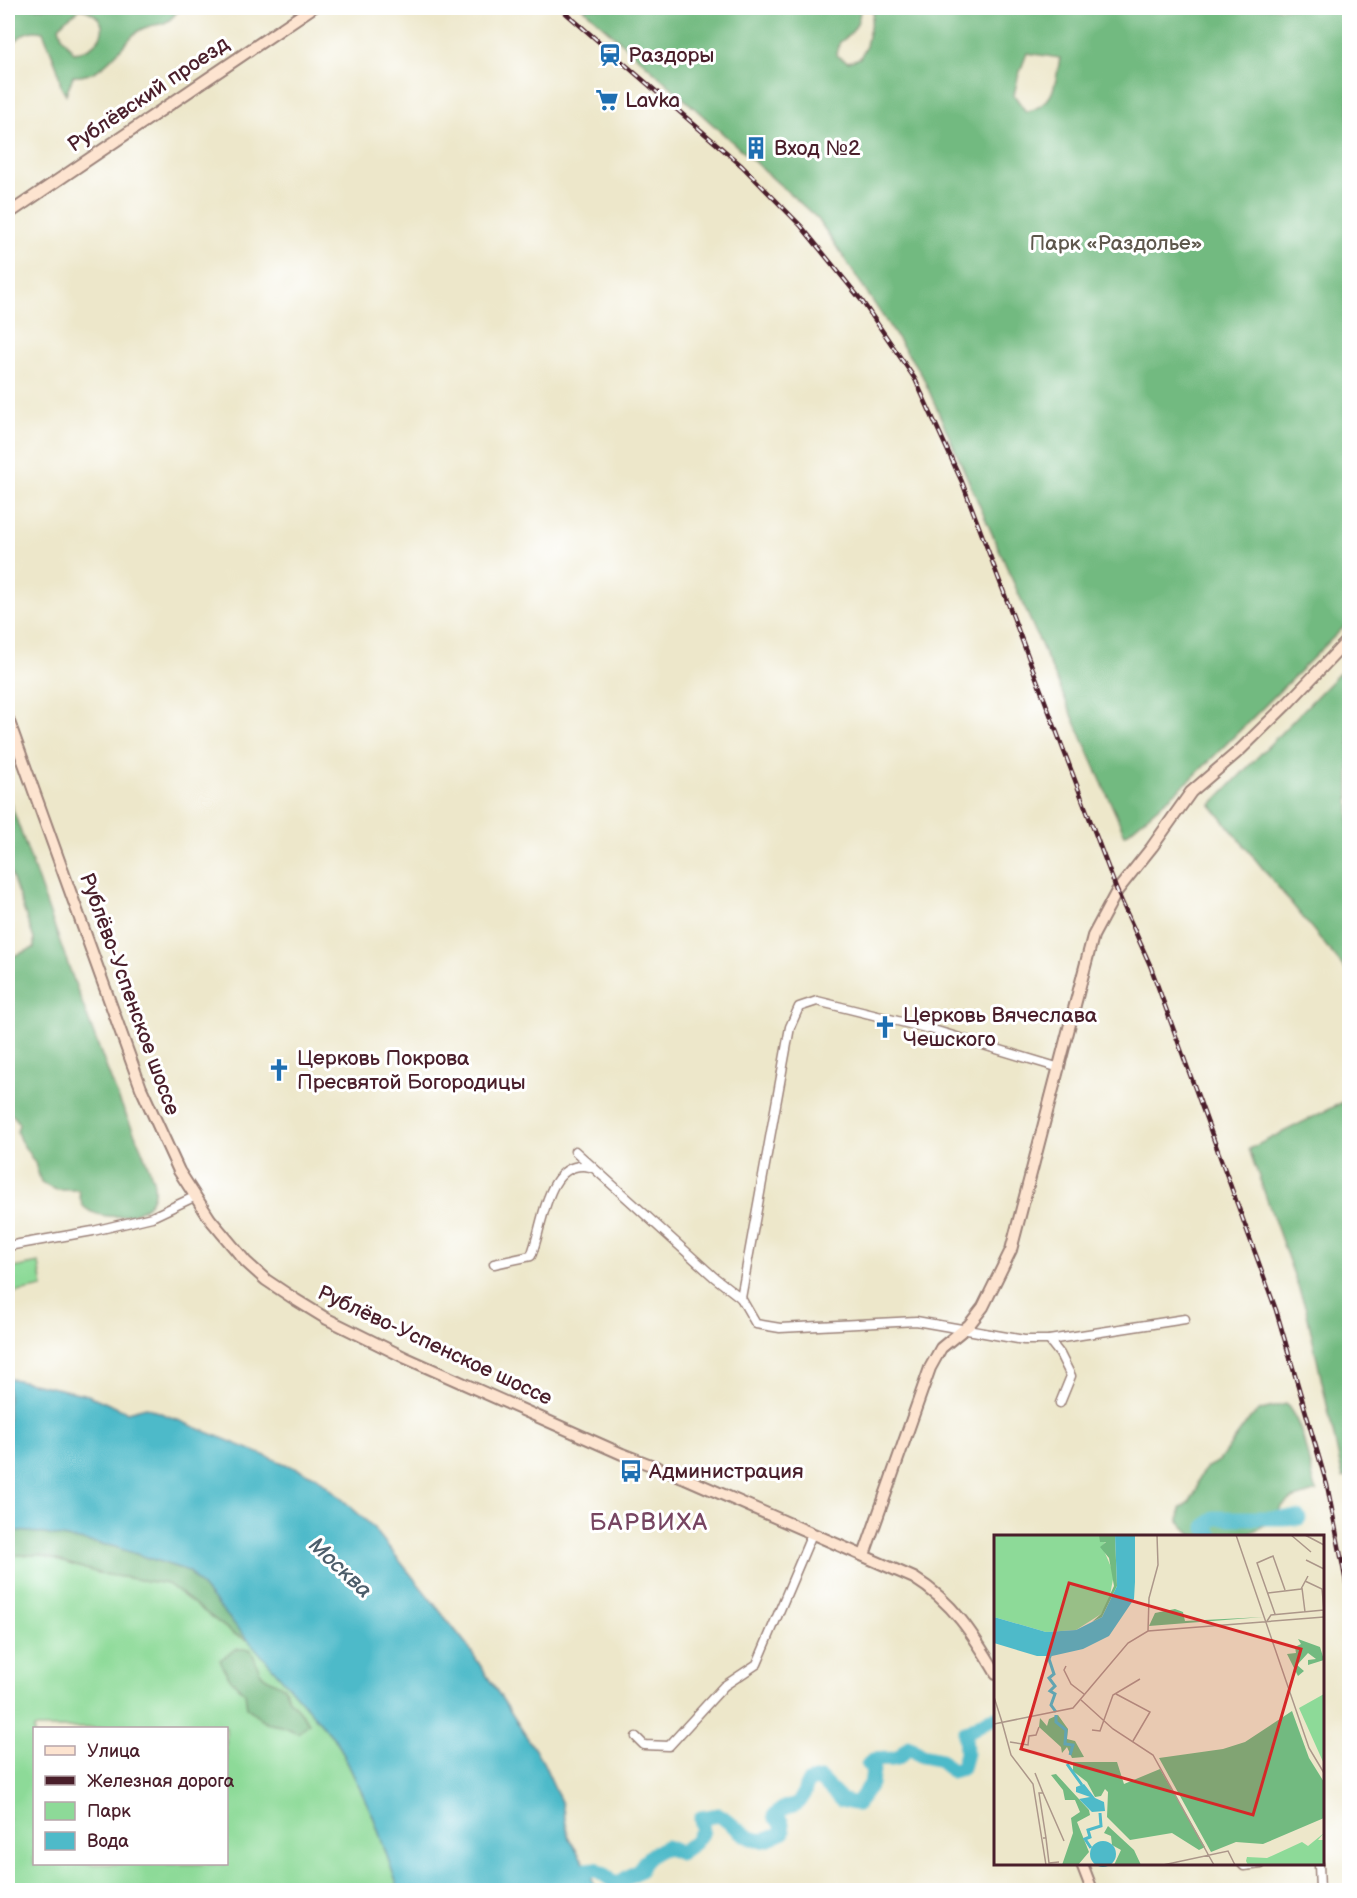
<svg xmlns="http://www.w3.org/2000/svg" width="1357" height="1898" font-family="'Balsamiq Sans',sans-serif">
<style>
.green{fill:#8dda98;stroke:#6c7c62;stroke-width:1.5;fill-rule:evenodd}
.forest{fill:#72ba80;stroke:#5e6c56;stroke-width:1.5;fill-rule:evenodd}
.water{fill:#4ebac9;stroke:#4c6c7a;stroke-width:1.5}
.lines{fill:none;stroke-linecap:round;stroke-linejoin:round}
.river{stroke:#4ebac9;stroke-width:15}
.street-casing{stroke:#9c837a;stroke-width:11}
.secondary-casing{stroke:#9c837a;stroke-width:14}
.street{stroke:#fff;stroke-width:8}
.secondary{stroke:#fde4d0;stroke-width:10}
.rail-casing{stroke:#4a1f2b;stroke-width:4.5}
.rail{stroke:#fff;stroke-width:2;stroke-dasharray:7;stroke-linecap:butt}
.labels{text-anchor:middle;stroke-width:6;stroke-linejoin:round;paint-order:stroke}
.poi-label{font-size:21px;fill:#4a1f2b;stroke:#fff;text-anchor:start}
.street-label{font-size:21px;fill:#4a1f2b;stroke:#fff}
.park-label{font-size:21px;fill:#5e574c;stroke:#fff}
.water-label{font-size:22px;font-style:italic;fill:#4c5d6a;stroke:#fff}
.quarter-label{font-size:24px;letter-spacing:1.5px;fill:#774561;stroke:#fff}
.inset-river{fill:none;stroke:#4ebac9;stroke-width:3}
.inset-road{fill:none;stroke:#ac978a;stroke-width:1.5}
.view{fill:#d62828;fill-opacity:0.15;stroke:#d62828;stroke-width:3}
.inset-edge{fill:none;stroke:#4a1f2b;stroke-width:3}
</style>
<rect width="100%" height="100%" fill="#fff"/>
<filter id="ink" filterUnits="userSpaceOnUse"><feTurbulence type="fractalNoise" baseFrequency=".0167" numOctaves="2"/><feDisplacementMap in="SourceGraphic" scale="12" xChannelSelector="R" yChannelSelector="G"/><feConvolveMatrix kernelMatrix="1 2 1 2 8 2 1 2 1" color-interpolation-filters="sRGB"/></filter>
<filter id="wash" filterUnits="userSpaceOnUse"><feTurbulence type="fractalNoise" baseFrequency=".008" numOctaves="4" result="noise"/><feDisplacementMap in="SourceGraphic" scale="24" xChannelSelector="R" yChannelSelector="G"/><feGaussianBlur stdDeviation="1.35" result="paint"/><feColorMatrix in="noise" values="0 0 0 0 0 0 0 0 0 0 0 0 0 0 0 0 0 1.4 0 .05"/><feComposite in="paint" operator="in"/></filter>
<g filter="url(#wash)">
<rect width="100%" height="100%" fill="#ede7ca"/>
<!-- green -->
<g class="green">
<polygon points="39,1263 43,1287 8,1294 8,1269"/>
<path d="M8,1555h33l61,19 66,10 66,50 17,7 87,102 35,73 26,74h-391zM34,1728h192v136h-192z"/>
</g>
<!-- forest -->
<g class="forest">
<path d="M8,8h171v1c-15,22 -21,11 -39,21 -6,3 -10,8 -14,13 -15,16 -29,35 -53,33l-7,19 -5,-8 -4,-20 -14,-35c-19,-4 -22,5 -35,16zM81,9c35,9 23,39 -7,44l-12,-16 -3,-10 6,-7z"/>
<path d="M583,8h277c0,16 -7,26 -20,34l-4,13 12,7 12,-4 6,-12 8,-38h475v614l-158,157 -66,56 -203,-460 -104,-156zM1027,53l33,5c-5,26 -4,46 -34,54l-12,-17 4,-18z"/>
<polygon points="1349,663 1349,974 1211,805"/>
<path d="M8,796c35,97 68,195 106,291 12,31 30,62 39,93 11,38 -49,45 -69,27 -4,-4 -4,-11 -5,-17h-22l-8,-3 -8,-5 -6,-19 -15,-23 -3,-8 2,-8 -5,-8 -6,-4v-154l26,-10v-9l-26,-74z"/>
<polygon points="1349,1099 1350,1476 1343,1478 1306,1309 1249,1149"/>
<path d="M1286,1404c21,25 20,58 31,87l-25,8 -11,8 -6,12 -23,13 -2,4h-57l-14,-15 1,-12 10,-8 7,-11 2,-13 8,-10 12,-6 31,-43 11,-8z"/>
<polygon points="8,1530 39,1533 112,1546 188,1571 251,1641 234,1634 168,1584 102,1574 41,1555 8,1555"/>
<path d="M236,1649h14c5,8 7,18 11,24 5,7 16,10 23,14l5,12 20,24 -11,10 -17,-7 -15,-3 -19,-16 -2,-14c-13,-10 -19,-19 -25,-33z"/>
</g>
<!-- water -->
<polygon class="water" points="8,1378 88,1395 127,1412 146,1407 317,1477 372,1526 467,1645 543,1762 562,1804 569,1839 589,1870 596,1890 399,1890 373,1816 338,1743 188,1571 112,1546 39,1533 8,1530"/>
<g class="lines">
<!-- river -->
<g class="river">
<polyline points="1212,1536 1205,1527 1214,1518 1299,1518"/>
<path d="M569,1872l27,-3 21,15 23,-14c4,-12 15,-18 26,-23l14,6 14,-10 9,-12 -2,-13 18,-3c13,8 29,28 46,25 6,-1 12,-5 18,-8l-1,-9 -8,-7c4,-3 7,-7 12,-9 6,-2 9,-1 13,-5 11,-12 0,-20 21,-23l21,21 16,4 14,-20 2,-14 -5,-5 5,-5c20,-3 21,5 36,-13l13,9 19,4 10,11 11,-3 4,-15 -1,-20 23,-13 8,-2"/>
</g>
</g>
</g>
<g filter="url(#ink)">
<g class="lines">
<!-- street casing -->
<g class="street-casing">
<g id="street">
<polyline points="575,1151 714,1277 741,1298 756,1324 780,1328 916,1321 1024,1340 1049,1340 1060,1354 1071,1376 1060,1403"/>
<polyline points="8,1246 93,1231 152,1217 194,1197"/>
<path d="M494,1264l37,-8c12,-28 15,-99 59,-89"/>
<polyline points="741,1298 790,1027 799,1007 817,1001 930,1029 1060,1068"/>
<polyline points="1049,1340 1185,1319"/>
<polyline points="636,1737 644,1745 669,1746 724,1686 757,1664 812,1534"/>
<polyline points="1242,1864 1244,1866 1261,1864"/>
<polyline points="1319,1864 1320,1890"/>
</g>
</g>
<!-- secondary casing -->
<g class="secondary-casing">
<g id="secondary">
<polyline points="8,214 312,8"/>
<path d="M8,719l133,369 38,83 31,48 36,43 20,18 30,20 31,19 79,39 216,96 63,24 229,100c39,24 59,56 82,95"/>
<polyline points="864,1555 930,1368 941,1348 969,1325 983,1307 1011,1250 1093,936 1117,891 1152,847 1191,792 1240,750 1288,703 1350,638"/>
<polyline points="1082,1864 1092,1890"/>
</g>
</g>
<!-- street -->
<use href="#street" class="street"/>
<!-- secondary -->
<use href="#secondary" class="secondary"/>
<!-- rail casing -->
<g class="rail-casing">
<polyline id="rail" points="560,8 742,166 801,226 862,301 915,379 962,482 1117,891 1150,965 1276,1310 1327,1485 1346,1582 1350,1633"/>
</g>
<!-- rail -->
<use href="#rail" class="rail"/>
</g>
</g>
<!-- icons -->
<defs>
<g id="station-bare" transform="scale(1.8)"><path d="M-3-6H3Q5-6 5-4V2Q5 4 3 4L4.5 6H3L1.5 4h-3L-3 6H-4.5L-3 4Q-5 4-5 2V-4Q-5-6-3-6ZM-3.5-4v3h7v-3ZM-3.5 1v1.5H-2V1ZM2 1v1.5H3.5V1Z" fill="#1f6fb2" stroke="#fff" stroke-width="2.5" paint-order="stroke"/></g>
<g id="supermarket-bare" transform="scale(1.8)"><path d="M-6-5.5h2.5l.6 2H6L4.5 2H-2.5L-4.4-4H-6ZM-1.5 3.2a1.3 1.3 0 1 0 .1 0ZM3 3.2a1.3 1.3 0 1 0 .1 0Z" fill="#1f6fb2" stroke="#fff" stroke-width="2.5" paint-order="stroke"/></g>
<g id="building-bare" transform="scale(1.8)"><path d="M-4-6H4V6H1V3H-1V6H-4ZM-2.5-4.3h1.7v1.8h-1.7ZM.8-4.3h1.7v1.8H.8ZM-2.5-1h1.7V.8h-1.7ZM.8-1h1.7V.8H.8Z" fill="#1f6fb2" stroke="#fff" stroke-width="2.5" paint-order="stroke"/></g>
<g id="church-bare" transform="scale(1.8)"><path d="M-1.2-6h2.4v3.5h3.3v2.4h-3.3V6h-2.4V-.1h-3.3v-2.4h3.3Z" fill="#1f6fb2" stroke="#fff" stroke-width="2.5" paint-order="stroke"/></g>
<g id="bus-bare" transform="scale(1.8)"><path d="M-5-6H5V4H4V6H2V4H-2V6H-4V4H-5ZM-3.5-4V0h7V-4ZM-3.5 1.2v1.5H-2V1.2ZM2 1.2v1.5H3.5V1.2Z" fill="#1f6fb2" stroke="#fff" stroke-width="2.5" paint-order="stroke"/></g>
</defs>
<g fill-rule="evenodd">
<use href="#station-bare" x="610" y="55"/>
<use href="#supermarket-bare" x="607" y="100"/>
<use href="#building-bare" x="756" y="148"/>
<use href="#church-bare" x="885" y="1027"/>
<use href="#church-bare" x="279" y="1070"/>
<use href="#bus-bare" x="631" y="1471"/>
</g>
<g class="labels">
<!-- poi labels -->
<g class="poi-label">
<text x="628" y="62">Раздоры</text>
<text x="625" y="107">Lavka</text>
<text x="774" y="155">Вход №2</text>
<text x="903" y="1022">Церковь Вячеслава<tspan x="903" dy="24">Чешского</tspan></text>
<text x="297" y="1065">Церковь Покрова<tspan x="297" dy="24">Пресвятой Богородицы</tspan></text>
<text x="649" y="1478">Администрация</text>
</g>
<!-- street labels -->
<g class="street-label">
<text transform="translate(148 94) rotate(-34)" y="7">Рублёвский проезд</text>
<text transform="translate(130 994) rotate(70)" y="7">Рублёво-Успенское шоссе</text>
<text transform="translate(435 1345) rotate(25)" y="7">Рублёво-Успенское шоссе</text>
</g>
<!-- park labels -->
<g class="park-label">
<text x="1116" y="250">Парк «Раздолье»</text>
</g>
<!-- water labels -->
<g class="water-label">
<text transform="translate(341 1567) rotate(43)" y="8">Москва</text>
</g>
<!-- quarter labels -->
<g class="quarter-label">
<text x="649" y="1530">БАРВИХА</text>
</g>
</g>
<!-- overview -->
<g transform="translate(994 1535)">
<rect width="330" height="330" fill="#ede7ca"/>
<path d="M0,0h105l7,6 -4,5 12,28 -5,26 -8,14 -25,16 -30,2 -52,-15zM330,159v70l-25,-56zM330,298l-6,7h6v25h-76l-2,-4 1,-4 20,1 35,-16 6,4z" fill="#8dda98"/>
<path d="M105,0h16l2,51 -15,31 -10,5 9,-8 13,-28 -5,-28 -9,-11 6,-5h-6zM181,74l8,3 2,9 78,-4 -114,9 6,-13zM304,104l22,8 4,13 -16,5v-5l8,-1 -8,-6 -11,12 7,6 -6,5 -11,-22 9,-1 -1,-6 6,-3zM298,176l17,47 15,24v36l-61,26 -27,-2 -25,10 -52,-94 64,-9 22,-7zM64,180l10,14 -1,10 8,2 9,16 -12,1 -5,-11 -5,6 -1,-6 -22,-20 1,-9 7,8 2,-7zM79,227h44l7,22 36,-15 45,78 -6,3 -27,-17 -42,7 -23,-23 1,-25 -3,-3 -4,7 -6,1 -8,-15 -14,-11zM62,239l33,36 1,5 -13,7 12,30 -11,13h-16l11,-32 -2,-15 9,-6 -5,-12h-10l-2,-10 -12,-15zM114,291l26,24 7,15h-27l7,-15 -9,-5 -1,-9 -7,-3z" fill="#72ba80"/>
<path d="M121,0h20v47l-1,17 -25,37 -26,13 -31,7h-15l-43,-13v-26l52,15 30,-2 26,-13 15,-31zM90,249l11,14 9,4 1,9 -13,1 -13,-13 11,-2 -14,-5v-5zM96 319a13 13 0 1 1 26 0a13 13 0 1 1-26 0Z" fill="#4ebac9"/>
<path class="inset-river" d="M58,116l-3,8 5,15 -5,4 6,8 -5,5 5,3 -4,11 5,7M62,180v7l10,8 -1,14 8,1 -3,10M73,229l15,21M97,313l-6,-9 5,-2 -2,-7 13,-4 -1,-13"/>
<path class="inset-road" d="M242,0l73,213 15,25M297,0l20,17M311,0l19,10M312,25l18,9M311,46l17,8 2,21M308,53l3,24M274,58l33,-4 7,-13M281,79l-18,-51 16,-7 12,34M273,86l4,-6 53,-5M154,96l1,-33 9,-33 -1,-30M72,131l-2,4 7,14 13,10M122,159l34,18 -17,29M0,162l8,25M87,165l32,29 40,26 61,110M8,187l9,33 22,29 13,81M0,189l79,-16 55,-65 20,-12 176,-14M98,195l8,1 13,-36 27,-16M16,207l18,3 1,-9 7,-1 3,-8M41,238l8,20M49,303h3l-7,-45h4l21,48M52,303l3,25 10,-1M169,330l65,-14 7,14"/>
<path class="view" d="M75,48l232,66 -48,166 -232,-66z"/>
<rect width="330" height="330" class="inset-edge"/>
</g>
<!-- margin -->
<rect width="1357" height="1898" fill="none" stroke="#fff" stroke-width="30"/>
<!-- legend -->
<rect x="33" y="1727" width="195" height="138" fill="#ffffff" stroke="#b7a5aa" stroke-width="1.5"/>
<rect x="45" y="1746" width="30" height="9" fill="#fde4d0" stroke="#b7a5aa" stroke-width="1.5"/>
<text x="87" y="1757" font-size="18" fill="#4a1f2b">Улица</text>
<rect x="45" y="1776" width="30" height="9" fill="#4a1f2b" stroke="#b7a5aa" stroke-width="1.5"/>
<text x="87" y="1787" font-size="18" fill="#4a1f2b">Железная дорога</text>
<rect x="45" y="1802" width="30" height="18" fill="#8dda98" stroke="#b7a5aa" stroke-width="1.5"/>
<text x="87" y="1817" font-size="18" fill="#4a1f2b">Парк</text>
<rect x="45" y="1832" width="30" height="18" fill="#4ebac9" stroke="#b7a5aa" stroke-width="1.5"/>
<text x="87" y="1847" font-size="18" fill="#4a1f2b">Вода</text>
</svg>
